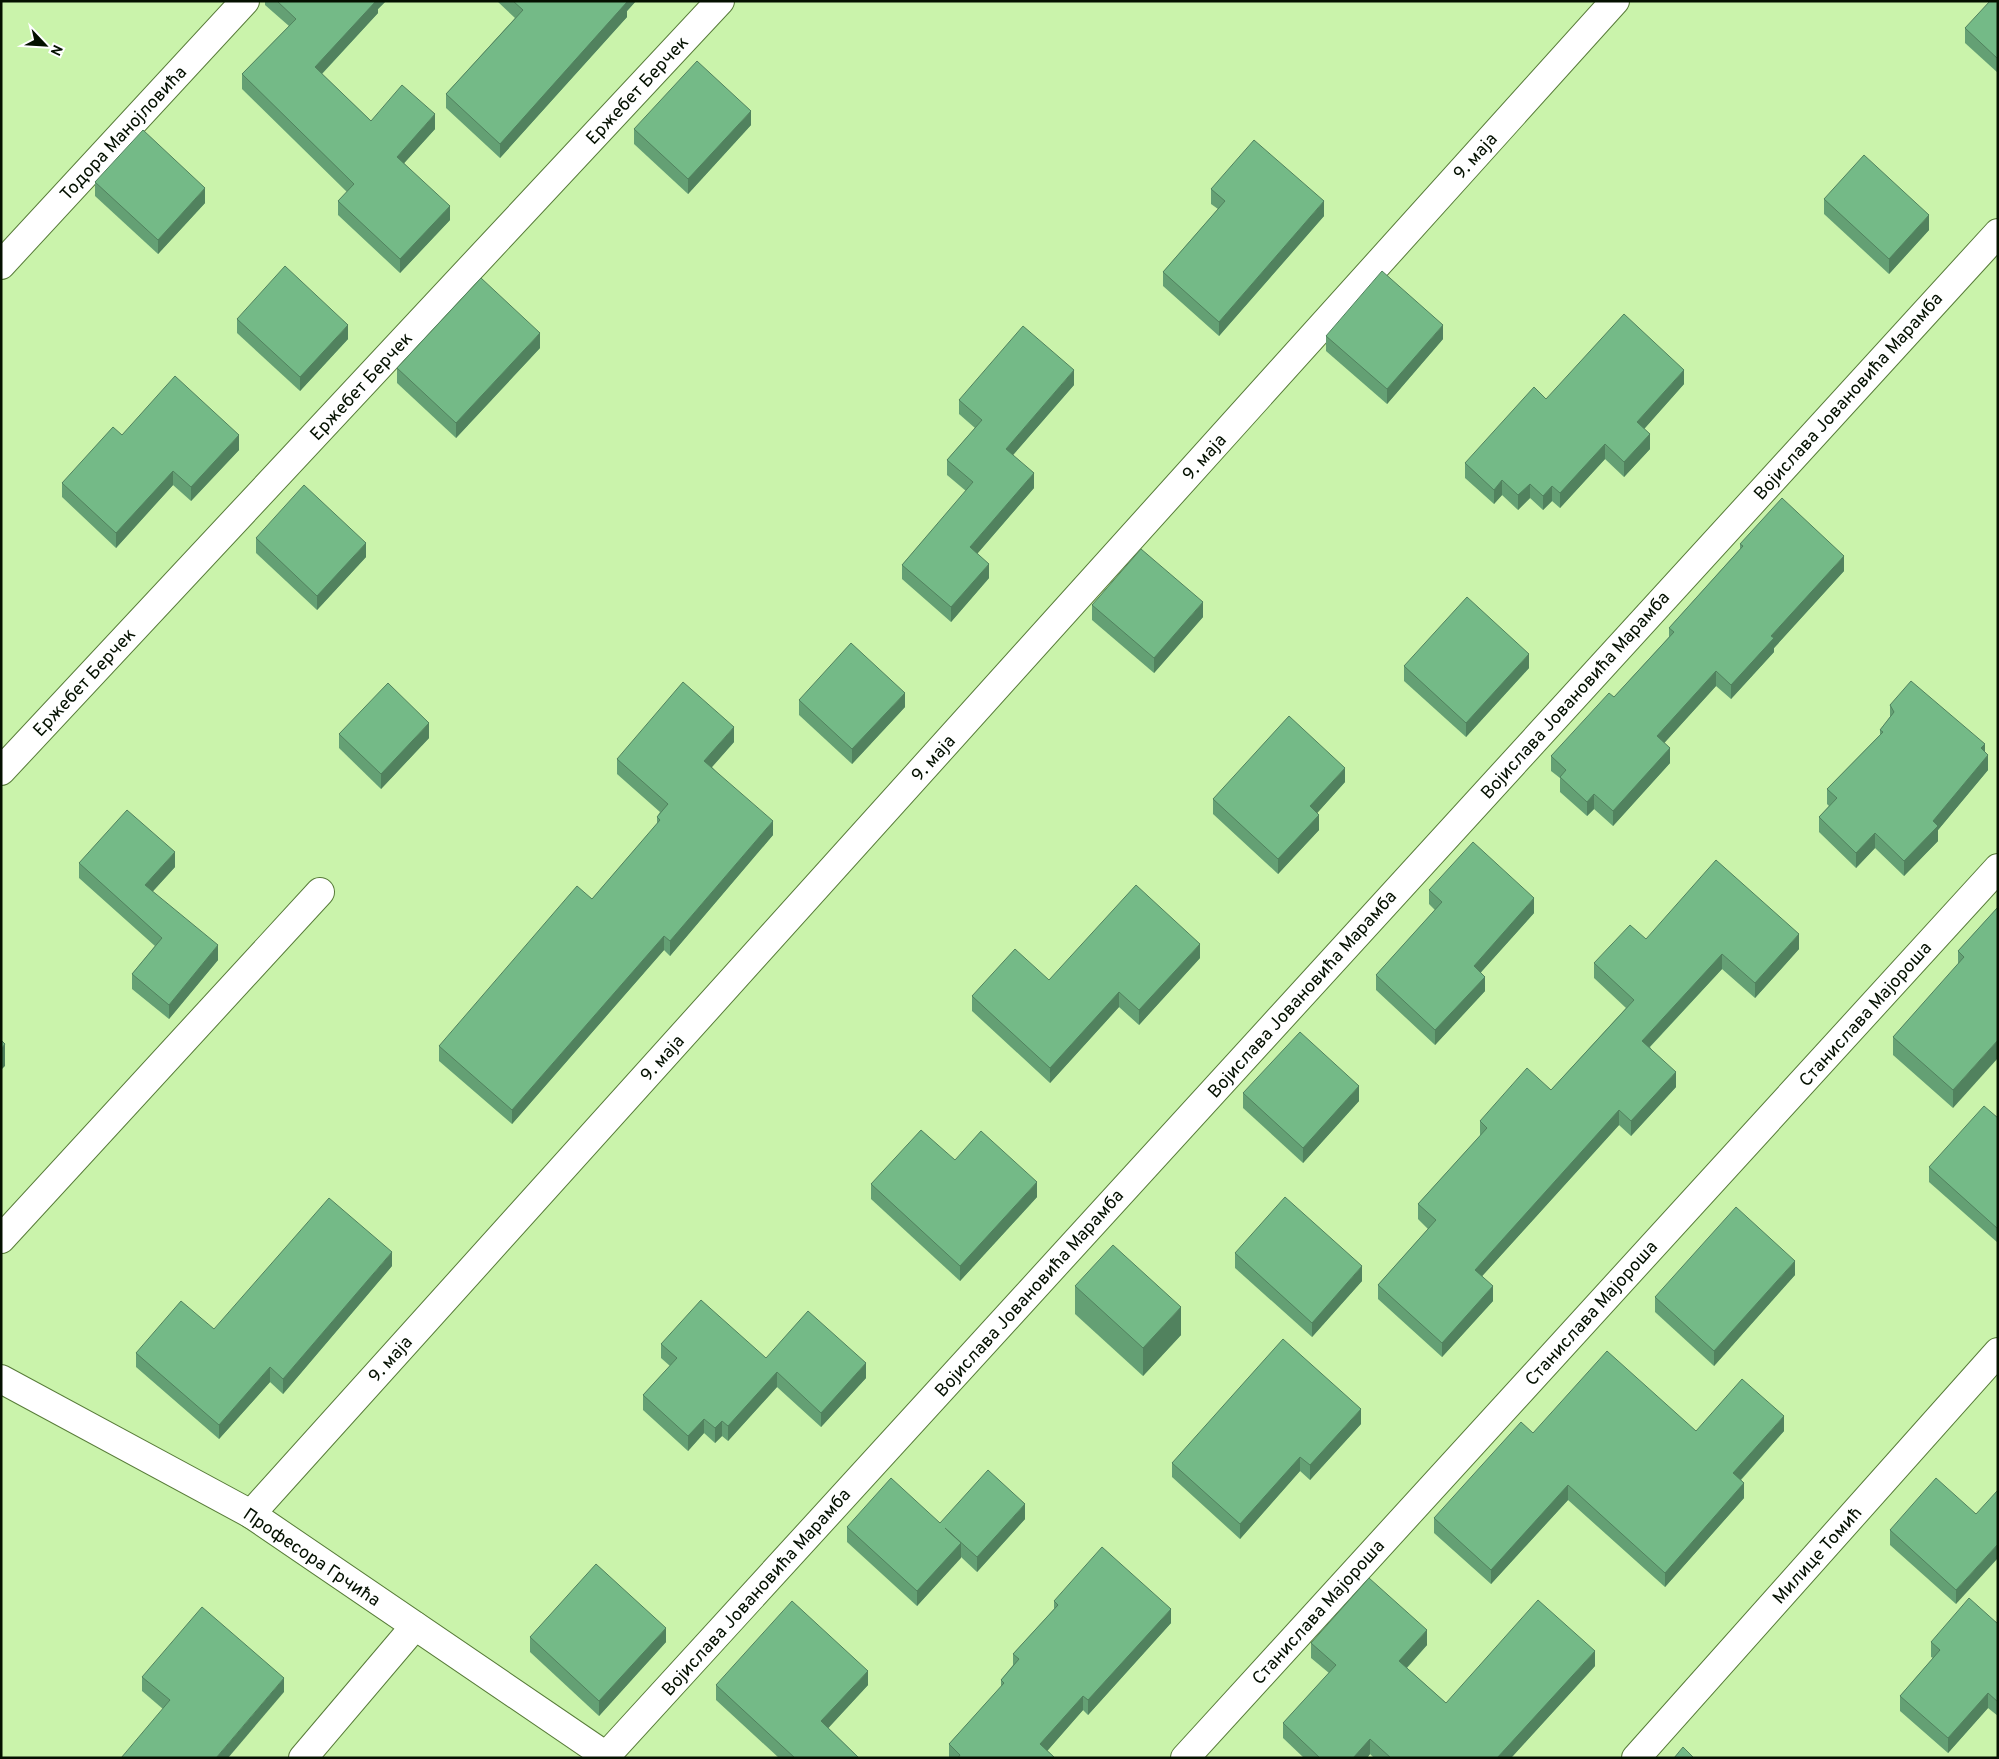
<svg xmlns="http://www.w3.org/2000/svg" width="1999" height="1759" font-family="Overpass,sans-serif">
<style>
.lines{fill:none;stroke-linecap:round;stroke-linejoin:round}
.minor-casing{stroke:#587c39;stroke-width:30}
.minor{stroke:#fff;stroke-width:28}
.wall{fill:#64a074}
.shaded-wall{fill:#51825e}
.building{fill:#74ba87;stroke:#51825e}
.labels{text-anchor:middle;stroke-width:4;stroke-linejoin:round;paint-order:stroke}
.street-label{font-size:18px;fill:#041000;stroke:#fff}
</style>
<rect width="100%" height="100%" fill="#caf3ab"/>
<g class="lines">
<!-- minor casing -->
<g class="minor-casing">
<g id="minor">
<polyline points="1,265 245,1"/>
<polyline points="1,771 720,1"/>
<polyline points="1,1239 320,892"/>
<polyline points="1,1379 251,1514 609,1758"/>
<polyline points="251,1514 1615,1"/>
<polyline points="606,1756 1998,233"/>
<polyline points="303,1758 415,1626"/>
<polyline points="1185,1758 1998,868"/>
<polyline points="1636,1758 1998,1352"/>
</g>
</g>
<!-- minor -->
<use href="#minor" class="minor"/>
</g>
<!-- wall -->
<g class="wall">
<polygon points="265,1 386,1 378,9 378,13 322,74 371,121 435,129 404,163 450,220 400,273 338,215 338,201 347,192 242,89 242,74 289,26 265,5"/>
<polygon points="497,1 636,1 627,11 627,17 500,158 446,108 446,94 515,18"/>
<polygon points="1998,1 1998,73 1965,43 1965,28"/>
<polygon points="751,125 688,194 634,144 634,129"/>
<polygon points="95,182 205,203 158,254 95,196"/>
<polygon points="1211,189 1324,216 1219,336 1163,286 1163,272 1218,209 1211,204"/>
<polygon points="1824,199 1929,230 1889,274 1824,214"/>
<polygon points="237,319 348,339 300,391 237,333"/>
<polygon points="1326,336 1443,339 1387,404 1326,351"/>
<polygon points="540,348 456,438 397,383 397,368"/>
<polygon points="1684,384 1644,429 1650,449 1624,477 1605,459 1560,508 1552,501 1543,510 1530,498 1518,510 1502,495 1494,504 1465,478 1465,463 1546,399"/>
<polygon points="1074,385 1013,455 1034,488 977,554 989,578 951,622 902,579 902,565 966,491 947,475 947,460 975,428 959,414 959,400"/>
<polygon points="122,435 239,450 191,501 173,485 116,548 62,497 62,483"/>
<polygon points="256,538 366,557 317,610 256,553"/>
<polygon points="1740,544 1844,571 1774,648 1774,652 1731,699 1716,686 1664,743 1670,763 1613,826 1594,809 1587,816 1560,792 1560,778 1551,771 1551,756 1614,697 1669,637 1669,628 1740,549"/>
<polygon points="1092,605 1203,617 1154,673 1092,620"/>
<polygon points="1404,666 1529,668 1466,737 1404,681"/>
<polygon points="799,700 905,707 852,764 799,715"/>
<polygon points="1890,705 1985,752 1988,770 1938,830 1938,841 1904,876 1875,848 1856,868 1819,832 1819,817 1829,806 1827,804 1827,789 1880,735 1880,730 1890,717"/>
<polygon points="339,734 429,738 381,789 339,748"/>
<polygon points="734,742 712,767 773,835 670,956 664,950 512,1124 439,1061 439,1046 592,899 657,824 657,817 660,812 617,774 617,759"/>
<polygon points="1345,782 1317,813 1319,830 1278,874 1213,814 1213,799"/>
<polygon points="79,863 175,867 152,892 218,960 169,1019 132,989 132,974 155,946 79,878"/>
<polygon points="1429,890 1534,913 1481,972 1485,991 1435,1045 1376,990 1376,975 1435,910 1429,904"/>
<polygon points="1998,907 1953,1108 1893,1055 1893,1037 1958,965 1958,951"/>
<polygon points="1646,939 1799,949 1755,998 1722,969 1650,1047 1676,1087 1631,1136 1619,1125 1482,1276 1493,1301 1442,1357 1378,1299 1378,1285 1428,1229 1418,1219 1418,1204 1480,1136 1480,1121 1551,1090 1626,1008 1594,978 1594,963"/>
<polygon points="1200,958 1139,1025 1119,1007 1050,1083 972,1011 972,996 1049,980"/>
<polygon points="1243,1093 1359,1101 1303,1163 1243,1108"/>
<polygon points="1998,1118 1998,1243 1929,1182 1929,1167"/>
<polygon points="955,1160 1037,1197 960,1281 871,1199 871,1184"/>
<polygon points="1235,1253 1362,1281 1312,1337 1235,1268"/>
<polygon points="392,1266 283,1394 270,1382 219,1439 136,1367 136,1353 214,1329"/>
<polygon points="1795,1275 1714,1366 1655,1312 1655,1297"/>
<polygon points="1075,1286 1181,1335 1143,1376 1075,1314"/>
<polygon points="661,1344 766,1358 866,1378 821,1427 777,1387 728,1441 722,1436 715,1443 704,1433 688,1451 643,1410 643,1395 670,1366 661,1358"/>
<polygon points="1361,1424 1310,1480 1300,1471 1240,1539 1172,1477 1172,1463"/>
<polygon points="1696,1431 1784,1431 1741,1480 1744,1498 1665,1587 1568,1500 1491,1584 1434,1533 1434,1518 1533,1433"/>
<polygon points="1976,1514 1956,1604 1890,1545 1890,1530"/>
<polygon points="1025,1519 977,1572 961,1557 917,1606 847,1542 847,1527"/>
<polygon points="1054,1601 1171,1623 1088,1715 1083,1710 1047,1751 1054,1758 949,1758 949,1744 1001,1687 1001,1680 1013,1665 1013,1654 1054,1609"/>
<polygon points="1998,1624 1998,1716 1988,1708 1948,1753 1900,1711 1900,1696 1933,1658 1931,1657 1931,1642"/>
<polygon points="530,1637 666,1642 599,1716 530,1652"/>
<polygon points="1311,1643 1427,1645 1407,1668 1446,1703 1595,1666 1511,1758 1374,1758 1370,1754 1367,1758 1304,1758 1283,1738 1283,1723 1329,1673 1311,1658"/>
<polygon points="142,1677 284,1692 163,1709 142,1691"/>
<polygon points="716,1685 868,1685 828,1728 859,1758 779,1758 716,1700"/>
</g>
<!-- shaded-wall -->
<g class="shaded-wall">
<polygon points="376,1 386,1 378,9 378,13 315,81 315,67"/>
<polygon points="624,1 636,1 627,11 627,17 500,158 500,144"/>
<polygon points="751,111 751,125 688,194 688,179"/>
<polygon points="435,114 435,129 397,171 397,157"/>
<polygon points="205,188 205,203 158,254 158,240"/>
<polygon points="1324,201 1324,216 1219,336 1219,322"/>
<polygon points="450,206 450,220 400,273 400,259"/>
<polygon points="1929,215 1929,230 1889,274 1889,259"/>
<polygon points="348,325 348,339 300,391 300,377"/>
<polygon points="1443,325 1443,339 1387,404 1387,389"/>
<polygon points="540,333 540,348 456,438 456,423"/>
<polygon points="1074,370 1074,385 1006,463 1006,449"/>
<polygon points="1684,370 1684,384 1637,437 1637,422"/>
<polygon points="1650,434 1650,449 1624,477 1624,462"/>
<polygon points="239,435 239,450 191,501 191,487"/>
<polygon points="1605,444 1605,459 1560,508 1560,493"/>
<polygon points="173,471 173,485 116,548 116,533"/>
<polygon points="1034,473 1034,488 970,562 970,547"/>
<polygon points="1502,480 1502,495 1494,504 1494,490"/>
<polygon points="1530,484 1530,498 1518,510 1518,495"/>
<polygon points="1552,486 1552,501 1543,510 1543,496"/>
<polygon points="366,543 366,557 317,610 317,596"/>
<polygon points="1844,556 1844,571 1774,648 1774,652 1731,699 1731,685 1771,636"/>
<polygon points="989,564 989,578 951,622 951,607"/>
<polygon points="1203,602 1203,617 1154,673 1154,658"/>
<polygon points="1529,654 1529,668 1466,737 1466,723"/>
<polygon points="1716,671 1716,686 1657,751 1657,736"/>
<polygon points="905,693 905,707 852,764 852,749"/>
<polygon points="429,723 429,738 381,789 381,774"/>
<polygon points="734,727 734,742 704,776 704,761"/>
<polygon points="1985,744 1985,758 1981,748"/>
<polygon points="1670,748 1670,763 1613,826 1613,811"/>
<polygon points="1988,755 1988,770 1938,830 1938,841 1904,876 1904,861 1933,821"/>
<polygon points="1345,768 1345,782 1310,821 1310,806"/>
<polygon points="1594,794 1594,809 1587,816 1587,802"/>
<polygon points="1319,815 1319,830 1278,874 1278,859"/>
<polygon points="773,821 773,835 670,956 670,941"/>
<polygon points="1875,833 1875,848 1856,868 1856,853"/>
<polygon points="175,852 175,867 145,900 145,885"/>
<polygon points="1534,898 1534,913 1474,980 1474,966"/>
<polygon points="1799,934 1799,949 1755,998 1755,983"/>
<polygon points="664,936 664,950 512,1124 512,1110"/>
<polygon points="1200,944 1200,958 1139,1025 1139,1010"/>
<polygon points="218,945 218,960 169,1019 169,1005"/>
<polygon points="1722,954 1722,969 1642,1055 1642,1041"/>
<polygon points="1485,977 1485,991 1435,1045 1435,1030"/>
<polygon points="1119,992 1119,1007 1050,1083 1050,1068"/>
<polygon points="1998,1040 1998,1058 1953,1108 1953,1090"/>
<polygon points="5,1044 5,1066 1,1070 1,1049"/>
<polygon points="1676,1072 1676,1087 1631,1136 1631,1121"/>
<polygon points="1359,1086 1359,1101 1303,1163 1303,1148"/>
<polygon points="1619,1110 1619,1125 1475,1284 1475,1270"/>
<polygon points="1037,1182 1037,1197 960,1281 960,1266"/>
<polygon points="392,1252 392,1266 283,1394 283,1379"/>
<polygon points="1795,1261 1795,1275 1714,1366 1714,1351"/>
<polygon points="1362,1266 1362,1281 1312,1337 1312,1323"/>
<polygon points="1493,1286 1493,1301 1442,1357 1442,1343"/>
<polygon points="1181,1307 1181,1335 1143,1376 1143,1348"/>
<polygon points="866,1363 866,1378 821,1427 821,1413"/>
<polygon points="270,1367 270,1382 219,1439 219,1425"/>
<polygon points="777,1372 777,1387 728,1441 728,1426"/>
<polygon points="1361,1409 1361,1424 1310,1480 1310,1465"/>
<polygon points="1784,1416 1784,1431 1733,1488 1733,1473"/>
<polygon points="704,1419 704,1433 688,1451 688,1436"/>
<polygon points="722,1421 722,1436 715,1443 715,1428"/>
<polygon points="1300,1457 1300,1471 1240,1539 1240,1524"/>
<polygon points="1744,1483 1744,1498 1665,1587 1665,1573"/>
<polygon points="1568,1485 1568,1500 1491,1584 1491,1570"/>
<polygon points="1025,1504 1025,1519 977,1572 977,1557"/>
<polygon points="961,1543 961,1558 917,1606 917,1591"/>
<polygon points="1998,1544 1998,1558 1956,1604 1956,1590"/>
<polygon points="1171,1609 1171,1623 1088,1715 1088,1700"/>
<polygon points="666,1628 666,1642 599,1716 599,1701"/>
<polygon points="1427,1630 1427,1645 1399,1676 1399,1661"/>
<polygon points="1595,1651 1595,1666 1511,1758 1497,1758"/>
<polygon points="868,1671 868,1685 821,1736 821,1721"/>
<polygon points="284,1678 284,1692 228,1758 216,1758"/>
<polygon points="1988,1693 1988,1708 1948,1753 1948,1738"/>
<polygon points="1083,1696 1083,1710 1041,1758 1040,1744"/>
<polygon points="1370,1739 1370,1754 1367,1758 1353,1758"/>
</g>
<!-- building -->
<g class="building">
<polygon points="277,1 376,1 315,67 371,121 402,85 435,114 397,157 450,206 400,259 338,201 354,184 242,74 296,19"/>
<polygon points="513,1 626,1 627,2 500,144 446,94 523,10"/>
<polygon points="1990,1 1998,1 1998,59 1965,28"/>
<polygon points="697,61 751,111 688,179 634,129"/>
<polygon points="143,130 205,188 158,240 95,182"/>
<polygon points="1254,140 1324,201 1219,322 1163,272 1225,201 1211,189"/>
<polygon points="1864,155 1929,215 1889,259 1824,199"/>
<polygon points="285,266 348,325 300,377 237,319"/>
<polygon points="1382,271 1443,325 1387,389 1326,336"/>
<polygon points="481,278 540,333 456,423 397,368"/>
<polygon points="1624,314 1684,370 1637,422 1650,434 1624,462 1605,444 1560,493 1552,486 1543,496 1530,484 1518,495 1502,480 1494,490 1465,463 1534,387 1546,399"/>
<polygon points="1023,326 1074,370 1006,449 1034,473 970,547 989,564 951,607 902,565 973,482 947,460 982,420 959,400"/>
<polygon points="175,376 239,435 191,487 173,471 116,533 62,483 113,427 122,435"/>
<polygon points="304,485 366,543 317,596 256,538"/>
<polygon points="1782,498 1844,556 1771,636 1774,638 1731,685 1716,671 1657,736 1670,748 1613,811 1594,794 1587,802 1560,777 1566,770 1551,756 1609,693 1614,697 1674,632 1669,628 1743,546 1740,544"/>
<polygon points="1141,549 1203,602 1154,658 1092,605"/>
<polygon points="1467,597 1529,654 1466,723 1404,666"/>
<polygon points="851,643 905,693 852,749 799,700"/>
<polygon points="1911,681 1985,744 1981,748 1988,755 1933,821 1938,826 1904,861 1875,833 1856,853 1819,817 1837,798 1827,789 1883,732 1880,730 1894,712 1890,705"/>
<polygon points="683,682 734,727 704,761 773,821 670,941 664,936 512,1110 439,1046 577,886 592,899 660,820 657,817 668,804 617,759"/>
<polygon points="388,683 429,723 381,774 339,734"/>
<polygon points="1289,716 1345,768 1310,806 1319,815 1278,859 1213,799"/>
<polygon points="127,810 175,852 145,885 218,945 169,1005 132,974 162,938 79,863"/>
<polygon points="1473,842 1534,898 1474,966 1485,977 1435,1030 1376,975 1442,902 1429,890"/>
<polygon points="1716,860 1799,934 1755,983 1722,954 1642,1041 1676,1072 1631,1121 1619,1110 1475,1270 1493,1286 1442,1343 1378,1285 1436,1220 1418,1204 1487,1128 1480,1121 1527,1068 1551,1090 1634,1000 1594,963 1630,925 1646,939"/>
<polygon points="1136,885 1200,944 1139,1010 1119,992 1050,1068 972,996 1015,949 1049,980"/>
<polygon points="1998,907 1998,1040 1953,1090 1893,1037 1964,957 1958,951"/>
<polygon points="1300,1032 1359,1086 1303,1148 1243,1093"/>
<polygon points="1,1040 5,1044 1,1049"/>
<polygon points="1984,1106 1998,1118 1998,1229 1929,1167"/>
<polygon points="921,1130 955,1160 981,1131 1037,1182 960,1266 871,1184"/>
<polygon points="1285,1197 1362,1266 1312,1323 1235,1253"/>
<polygon points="329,1198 392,1252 283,1379 270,1367 219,1425 136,1353 181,1301 214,1329"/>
<polygon points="1736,1207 1795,1261 1714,1351 1655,1297"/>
<polygon points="1113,1245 1181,1307 1143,1348 1075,1286"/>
<polygon points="701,1300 766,1358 808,1311 866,1363 821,1413 777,1372 728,1426 722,1421 715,1428 704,1419 688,1436 643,1395 677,1358 661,1344"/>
<polygon points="1283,1339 1361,1409 1310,1465 1300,1457 1240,1524 1172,1463"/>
<polygon points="1607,1351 1696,1431 1742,1379 1784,1416 1733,1473 1744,1483 1665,1573 1568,1485 1491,1570 1434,1518 1521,1422 1533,1433"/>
<polygon points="988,1470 1025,1504 977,1557 945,1528 961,1543 917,1591 847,1527 891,1478 940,1523"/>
<polygon points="1936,1478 1976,1514 1998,1490 1998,1544 1956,1590 1890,1530"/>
<polygon points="1102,1547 1171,1609 1088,1700 1083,1696 1040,1744 1054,1757 1053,1758 958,1758 960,1755 949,1744 1004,1683 1001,1680 1019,1659 1013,1654 1058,1605 1054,1601"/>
<polygon points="596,1564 666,1628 599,1701 530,1637"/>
<polygon points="1369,1578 1427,1630 1399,1661 1446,1703 1538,1600 1595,1651 1497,1758 1391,1758 1370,1739 1353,1758 1320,1758 1283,1723 1336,1665 1311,1643"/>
<polygon points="1969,1598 1998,1624 1998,1702 1988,1693 1948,1738 1900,1696 1940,1650 1931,1642"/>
<polygon points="792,1601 868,1671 821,1721 859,1758 795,1758 716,1685"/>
<polygon points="202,1607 284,1678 216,1758 121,1758 170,1700 142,1677"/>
<polygon points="1683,1747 1694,1758 1674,1758"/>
</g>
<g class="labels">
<!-- street labels -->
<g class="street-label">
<text transform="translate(637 90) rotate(-47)" y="6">Ержебет Берчек</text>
<text transform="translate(123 133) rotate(-47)" y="6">Тодора Манојловића</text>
<text transform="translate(1475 156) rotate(-48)" y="6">9. маја</text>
<text transform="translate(361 386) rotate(-47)" y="6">Ержебет Берчек</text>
<text transform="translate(1848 396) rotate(-48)" y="6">Војислава Јовановића Марамба</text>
<text transform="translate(1204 457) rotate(-48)" y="6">9. маја</text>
<text transform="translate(84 682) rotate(-47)" y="6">Ержебет Берчек</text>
<text transform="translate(1575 695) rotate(-48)" y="6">Војислава Јовановића Марамба</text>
<text transform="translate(933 758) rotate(-48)" y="6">9. маја</text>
<text transform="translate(1302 994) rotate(-48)" y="6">Војислава Јовановића Марамба</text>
<text transform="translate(1865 1014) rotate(-48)" y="6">Станислава Мајороша</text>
<text transform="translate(662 1058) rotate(-48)" y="6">9. маја</text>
<text transform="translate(1029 1293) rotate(-48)" y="6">Војислава Јовановића Марамба</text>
<text transform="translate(1591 1313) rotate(-48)" y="6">Станислава Мајороша</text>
<text transform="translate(390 1359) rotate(-48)" y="6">9. маја</text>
<text transform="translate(1817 1555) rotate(-48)" y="6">Милице Томић</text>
<text transform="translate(312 1557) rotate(34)" y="6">Професора Грчића</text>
<text transform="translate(756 1592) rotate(-48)" y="6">Војислава Јовановића Марамба</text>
<text transform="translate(1318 1612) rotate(-48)" y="6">Станислава Мајороша</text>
</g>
</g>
<!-- border -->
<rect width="1999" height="1759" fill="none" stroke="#041000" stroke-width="5"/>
<!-- north arrow -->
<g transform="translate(45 45) rotate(115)" stroke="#ffffff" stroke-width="4" paint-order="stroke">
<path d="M0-4L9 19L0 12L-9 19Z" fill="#041000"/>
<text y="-8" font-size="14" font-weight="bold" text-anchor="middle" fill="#041000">N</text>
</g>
</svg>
